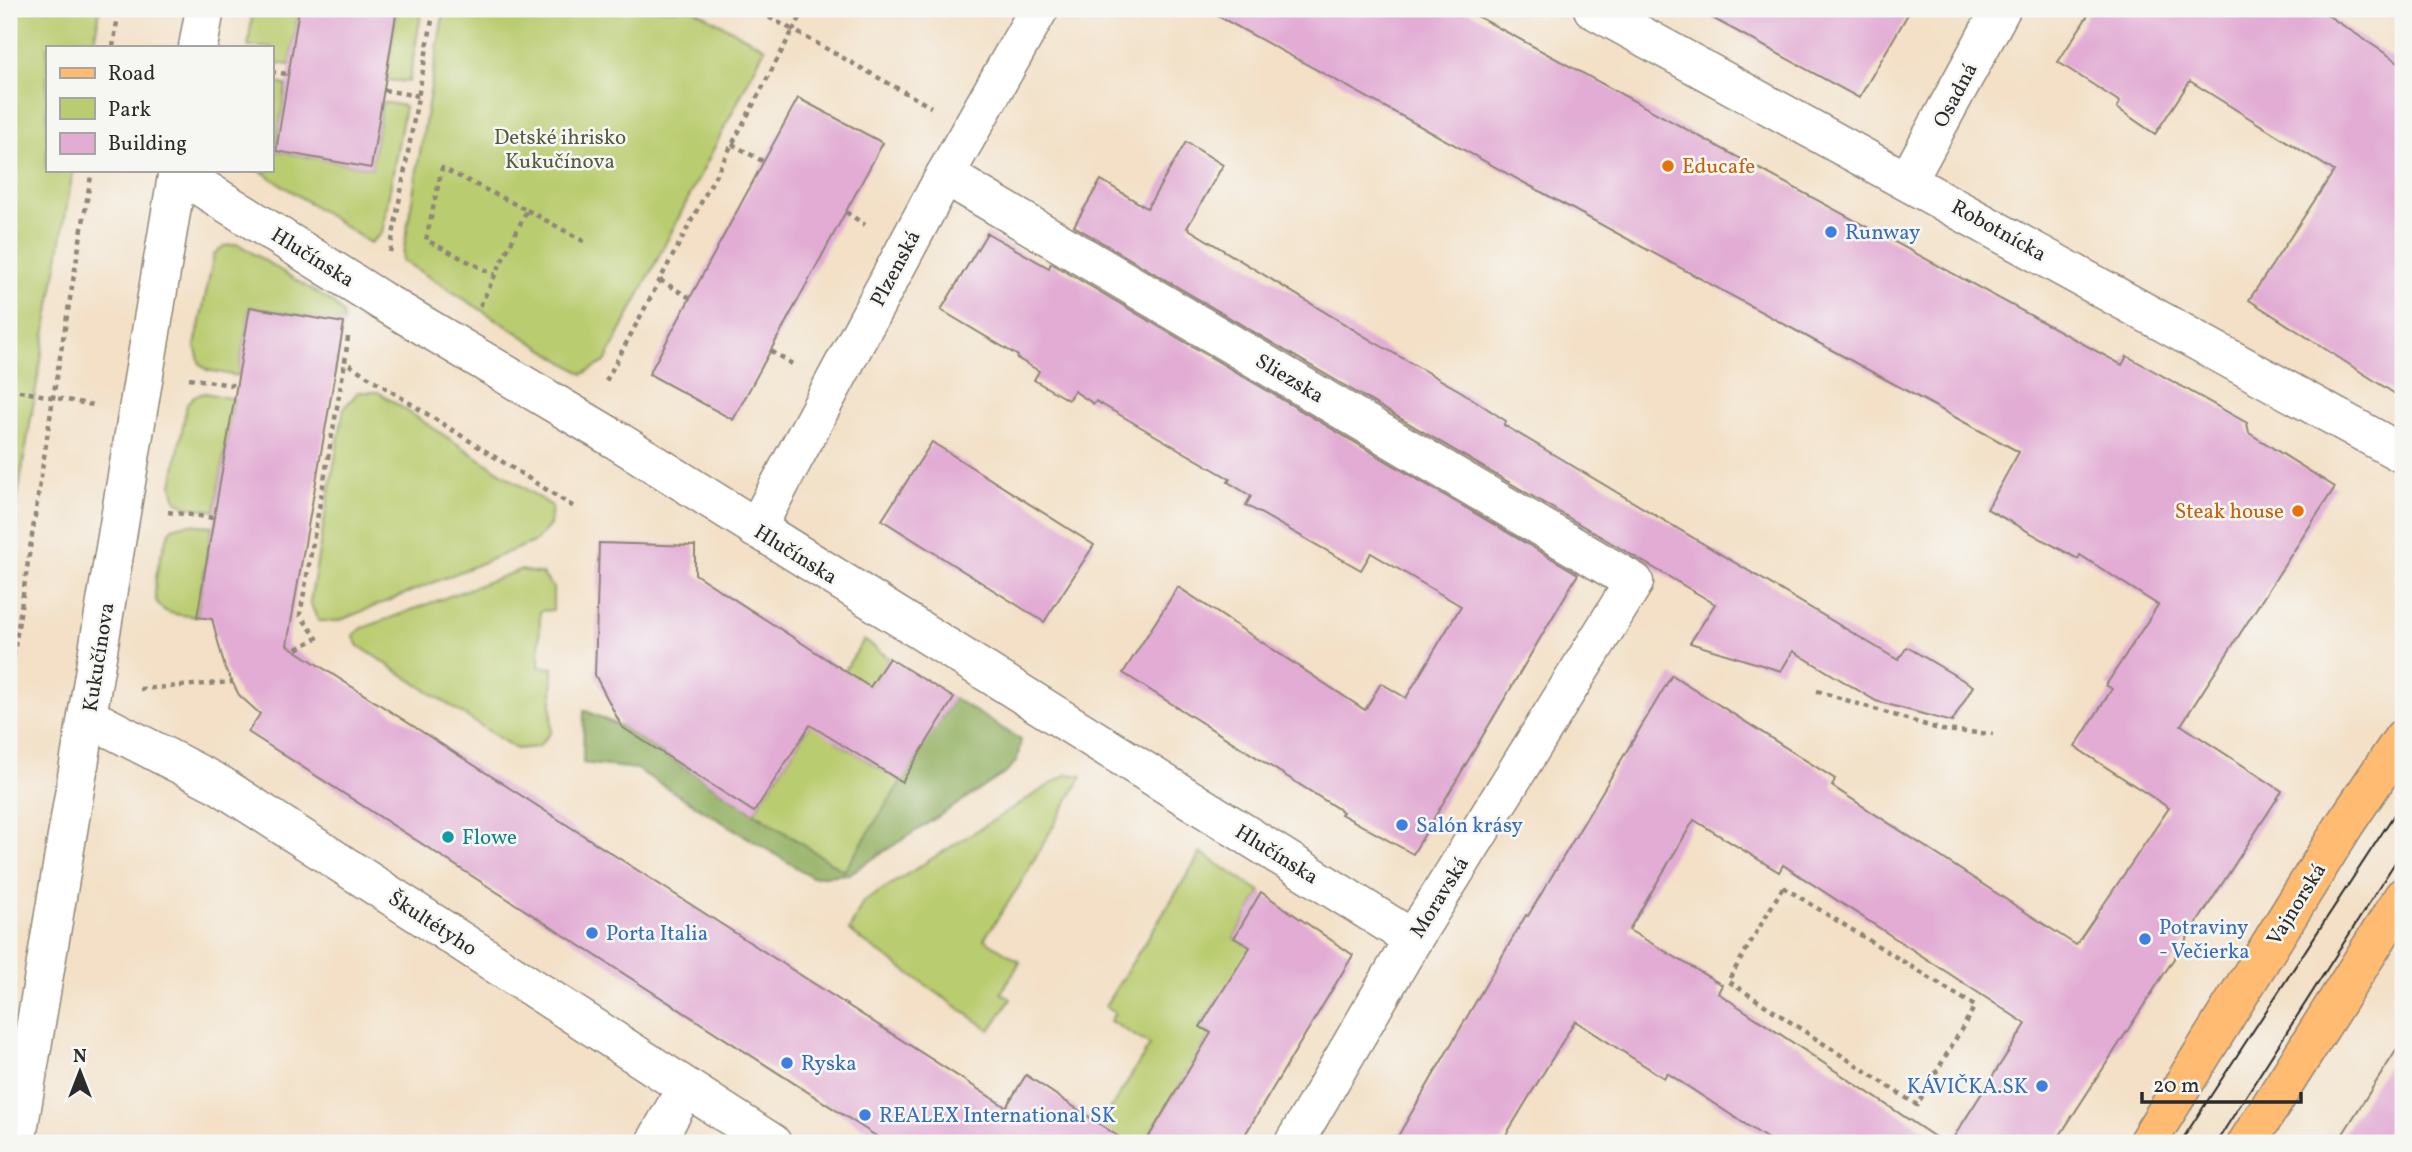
<svg xmlns="http://www.w3.org/2000/svg" width="2412" height="1152" font-family="Vollkorn,serif">
<style>
.green{fill:#bacc70;stroke:#727c4e;stroke-width:2}
.forest{fill:#93b062;stroke:#5f6e46;stroke-width:2}
.building{fill:#e2acd4}
.lines{fill:none;stroke-linecap:round;stroke-linejoin:round}
.minor-casing{stroke:#8f8678;stroke-width:41}
.major-casing{stroke:#8f8678;stroke-width:41}
.path{stroke:#8f8678;stroke-width:4.5;stroke-dasharray:5 5;stroke-linecap:butt}
.minor{stroke:#fff;stroke-width:38}
.major{stroke:#ffbb71;stroke-width:38}
.tram{stroke:#2b2b2b;stroke-width:2}
.food-dot{fill:#e8710a;stroke:#f6f6f2;stroke-width:2.5}
.shop-dot{fill:#3f7fe0;stroke:#f6f6f2;stroke-width:2.5}
.culture-dot{fill:#0f9aa8;stroke:#f6f6f2;stroke-width:2.5}
.labels{text-anchor:middle;stroke-width:5;stroke-linejoin:round;paint-order:stroke}
.street-label{font-size:21px;fill:#2b2b2b;stroke:#f6f6f2}
.park-label{font-size:21px;fill:#565b40;stroke:#f6f6f2}
.food-label{font-size:21px;fill:#c56008;stroke:#f6f6f2;text-anchor:start}
.shop-label{font-size:21px;fill:#366cbe;stroke:#f6f6f2;text-anchor:start}
.culture-label{font-size:21px;fill:#0d838f;stroke:#f6f6f2;text-anchor:start}
</style>
<rect width="100%" height="100%" fill="#f6f6f2"/>
<filter id="ink" filterUnits="userSpaceOnUse"><feTurbulence type="fractalNoise" baseFrequency=".0143" numOctaves="2"/><feDisplacementMap in="SourceGraphic" scale="14" xChannelSelector="R" yChannelSelector="G"/><feConvolveMatrix kernelMatrix="1 2 1 2 8 2 1 2 1" color-interpolation-filters="sRGB"/></filter>
<filter id="wash" filterUnits="userSpaceOnUse"><feTurbulence type="fractalNoise" baseFrequency=".00686" numOctaves="4" result="noise"/><feDisplacementMap in="SourceGraphic" scale="28" xChannelSelector="R" yChannelSelector="G"/><feGaussianBlur stdDeviation="1.57" result="paint"/><feColorMatrix in="noise" values="0 0 0 0 0 0 0 0 0 0 0 0 0 0 0 0 0 1.4 0 .05"/><feComposite in="paint" operator="in"/></filter>
<g filter="url(#wash)">
<rect width="100%" height="100%" fill="#f3e0c6"/>
<!-- green -->
<g class="green">
<polygon points="9,9 100,9 93,47 47,47 47,170 73,170 9,548"/>
<polygon points="253,9 299,9 290,65 271,62 271,47 248,47"/>
<polygon points="397,9 422,9 409,82 386,80"/>
<polygon points="444,9 693,9 765,48 605,362 583,374 402,260"/>
<polygon points="271,82 286,85 276,151 371,168 382,102 405,106 382,233 370,243 259,170 271,170"/>
<polygon points="238,244 333,303 343,314 344,323 250,307 238,376 207,370 200,364 195,346 214,254 224,246"/>
<polygon points="358,392 378,392 552,506 550,525 536,541 338,621 318,621 310,602 344,408"/>
<polygon points="205,393 234,399 215,511 186,506 176,501 172,485 187,404 194,396"/>
<path d="M187,524l25,2 -15,91c-11,-2 -28,-1 -37,-10 -13,-12 3,-65 12,-79z"/>
<polygon points="520,570 542,574 553,587 553,610 540,611 539,667 553,668 551,732 538,747 516,749 359,646 353,636 360,629"/>
<polygon points="864,640 889,658 836,741 902,782 844,872 754,812"/>
<polygon points="1067,774 1082,776 1019,886 984,939 1020,962 1001,993 1011,999 990,1030 849,931 863,902"/>
<polygon points="1201,853 1261,892 1234,938 1259,952 1220,995 1200,1026 1211,1033 1145,1143 1095,1143 1105,1128 1110,1110 1150,1045 1110,1021 1115,1013 1105,1006"/>
</g>
<!-- forest -->
<polygon class="forest" points="954,698 1021,740 1017,760 1007,772 849,874 812,877 636,769 583,763 584,710 622,727 844,871"/>
<g id="blocks">
<!-- building -->
<g class="building">
<polygon points="299,9 397,9 371,168 276,151"/>
<polygon points="1205,9 1464,9 2122,365 2127,356 2247,423 2249,433 2335,487 2181,725 2282,791 2055,1143 1950,1143 2026,1024 1783,865 1779,872 1694,820 1629,930 1722,985 1718,993 1944,1143 1774,1143 1667,1073 1664,1078 1575,1021 1501,1143 1394,1143 1526,915 1528,916 1672,675 1835,779 1832,786 2076,945 2169,808 2075,747 2112,689 2106,685 2158,605 2080,555 2078,559 1987,509 2019,452"/>
<polygon points="1696,9 1911,9 1859,98"/>
<polygon points="2092,9 2318,9 2403,65 2403,399 2249,300 2334,171 2190,81 2155,134 2117,108 2120,102 2058,62"/>
<polygon points="798,98 883,143 733,420 649,374"/>
<polygon points="1186,142 1223,165 1187,228 1374,342 1462,392 1506,421 1504,425 1556,456 1898,660 1907,647 1973,686 1952,722 1876,701 1793,651 1781,671 1690,643 1715,604 1074,226 1101,180 1147,208"/>
<polygon points="987,233 1049,268 1051,263 1578,574 1413,854 1341,814 1343,812 1123,673 1178,587 1365,710 1381,683 1406,698 1461,606 1371,553 1361,570 1246,505 1251,496 1228,482 1230,479 1096,401 1094,404 1074,391 1068,400 1034,380 1039,371 1017,358 1018,356 941,310"/>
<polygon points="250,307 344,323 287,645 1006,1107 1026,1075 1128,1143 887,1143 248,732 260,714 239,695 225,668 212,619 197,617"/>
<polygon points="932,442 1094,545 1044,622 882,520"/>
<polygon points="599,543 695,546 695,574 870,687 889,658 954,698 902,782 810,725 754,812 622,727 595,675"/>
<polygon points="1261,892 1353,955 1240,1143 1145,1143 1211,1033 1200,1027 1250,947 1234,938"/>
<polygon points="2403,1040 2403,1143 2337,1143"/>
</g>
</g>
</g>
<g filter="url(#ink)">
<use href="#blocks" fill-opacity="0" stroke="#8f8678" stroke-width="2"/>
<g class="lines">
<!-- minor casing -->
<g class="minor-casing">
<g id="minor">
<polyline points="1593,9 2403,454"/>
<polyline points="198,47 205,9"/>
<polyline points="177,172 382,301 613,438 1413,939"/>
<polyline points="945,175 1634,582 1413,939 1294,1143"/>
<polyline points="1908,180 2001,9"/>
<polyline points="756,529 945,175 1039,9"/>
<polyline points="88,717 220,785 772,1143"/>
<polyline points="16,1143 178,170"/>
<polyline points="655,1143 686,1088"/>
</g>
</g>
<!-- major casing -->
<g class="major-casing">
<g id="major">
<polyline points="2147,1143 2345,824 2403,738"/>
<polyline points="2247,1143 2403,897"/>
</g>
</g>
<!-- path -->
<g class="path">
<polyline points="805,9 793,30 931,107"/>
<polyline points="113,47 119,9"/>
<polyline points="271,72 288,74"/>
<polyline points="384,90 418,96"/>
<polyline points="732,144 764,162"/>
<polyline points="527,210 587,243"/>
<polyline points="846,212 865,225"/>
<polyline points="390,252 434,9"/>
<polyline points="660,280 690,298"/>
<polyline points="480,306 527,210 442,168 426,240 495,275"/>
<polyline points="348,337 345,362 577,509"/>
<polyline points="771,351 792,364"/>
<polyline points="189,378 237,386"/>
<polyline points="606,381 793,30 753,9"/>
<polyline points="9,389 93,405"/>
<polyline points="168,512 214,518"/>
<polyline points="297,649 317,638 300,615 345,362"/>
<polyline points="9,686 53,398 92,170"/>
<polyline points="140,689 233,682"/>
<polyline points="1817,691 1942,730 1993,734"/>
<polygon points="1783,887 1975,1006 1917,1105 1728,981"/>
</g>
<!-- minor -->
<use href="#minor" class="minor"/>
<!-- major -->
<use href="#major" class="major"/>
<!-- tram -->
<g class="tram">
<polyline points="2180,1143 2403,801"/>
<polyline points="2216,1143 2403,850"/>
</g>
</g>
</g>
<!-- markers -->
<g class="food-dot">
<circle cx="1668" cy="166" r="7"/>
<circle cx="2298" cy="511" r="7"/>
</g>
<g class="shop-dot">
<circle cx="1831" cy="232" r="7"/>
<circle cx="1402" cy="825" r="7"/>
<circle cx="592" cy="933" r="7"/>
<circle cx="2145" cy="939" r="7"/>
<circle cx="787" cy="1063" r="7"/>
<circle cx="2042" cy="1086" r="7"/>
<circle cx="865" cy="1115" r="7"/>
</g>
<circle class="culture-dot" cx="448" cy="837" r="7"/>
<g class="labels">
<!-- street labels -->
<g class="street-label">
<text transform="translate(1955 95) rotate(-62)" y="7">Osadná</text>
<text transform="translate(1999 230) rotate(29)" y="7">Robotnícka</text>
<text transform="translate(313 257) rotate(32)" y="7">Hlučínska</text>
<text transform="translate(895 268) rotate(-62)" y="7">Plzenská</text>
<text transform="translate(1290 378) rotate(31)" y="7">Sliezska</text>
<text transform="translate(796 554) rotate(32)" y="7">Hlučínska</text>
<text transform="translate(98 657) rotate(-81)" y="7">Kukučínova</text>
<text transform="translate(1277 854) rotate(32)" y="7">Hlučínska</text>
<text transform="translate(1439 897) rotate(-58)" y="7">Moravská</text>
<text transform="translate(2296 904) rotate(-58)" y="7">Vajnorská</text>
<text transform="translate(433 923) rotate(33)" y="7">Škultétyho</text>
</g>
<!-- park labels -->
<g class="park-label">
<text x="560" y="144">Detské ihrisko<tspan x="560" dy="24">Kukučínova</tspan></text>
</g>
<!-- food labels -->
<g class="food-label">
<text x="1682" y="173">Educafe</text>
<text x="2284" y="518" text-anchor="end">Steak house</text>
</g>
<!-- shop labels -->
<g class="shop-label">
<text x="1845" y="239">Runway</text>
<text x="1416" y="832">Salón krásy</text>
<text x="2159" y="934">Potraviny<tspan x="2159" dy="24">- Večierka</tspan></text>
<text x="606" y="940">Porta Italia</text>
<text x="801" y="1070">Ryska</text>
<text x="2028" y="1093" text-anchor="end">KÁVIČKA.SK</text>
<text x="879" y="1122">REALEX International SK</text>
</g>
<!-- culture labels -->
<g class="culture-label">
<text x="462" y="844">Flowe</text>
</g>
</g>
<!-- margin -->
<rect width="2412" height="1152" fill="none" stroke="#f6f6f2" stroke-width="35"/>
<!-- legend -->
<rect x="46" y="46" width="228" height="126" fill="#f6f6f2" stroke="#a5a5a2" stroke-width="2"/>
<rect x="60" y="68" width="35" height="10" fill="#ffbb71" stroke="#a5a5a2" stroke-width="2"/>
<text x="108" y="80" font-size="21" fill="#2b2b2b">Road</text>
<rect x="60" y="98" width="35" height="21" fill="#bacc70" stroke="#a5a5a2" stroke-width="2"/>
<text x="108" y="116" font-size="21" fill="#2b2b2b">Park</text>
<rect x="60" y="133" width="35" height="21" fill="#e2acd4" stroke="#a5a5a2" stroke-width="2"/>
<text x="108" y="150" font-size="21" fill="#2b2b2b">Building</text>
<!-- north arrow -->
<g transform="translate(80 1072)" stroke="#f6f6f2" stroke-width="5" paint-order="stroke">
<path d="M0-5L12 26L0 18L-12 26Z" fill="#2b2b2b"/>
<text y="-10" font-size="19" font-weight="bold" text-anchor="middle" fill="#2b2b2b">N</text>
</g>
<!-- scale -->
<path d="M2142 1092v10h159v-10" fill="none" stroke="#2b2b2b" stroke-width="3.5"/>
<text x="2153" y="1092" font-size="21" fill="#2b2b2b" stroke="#f6f6f2" stroke-width="5" paint-order="stroke">20 m</text>
</svg>
